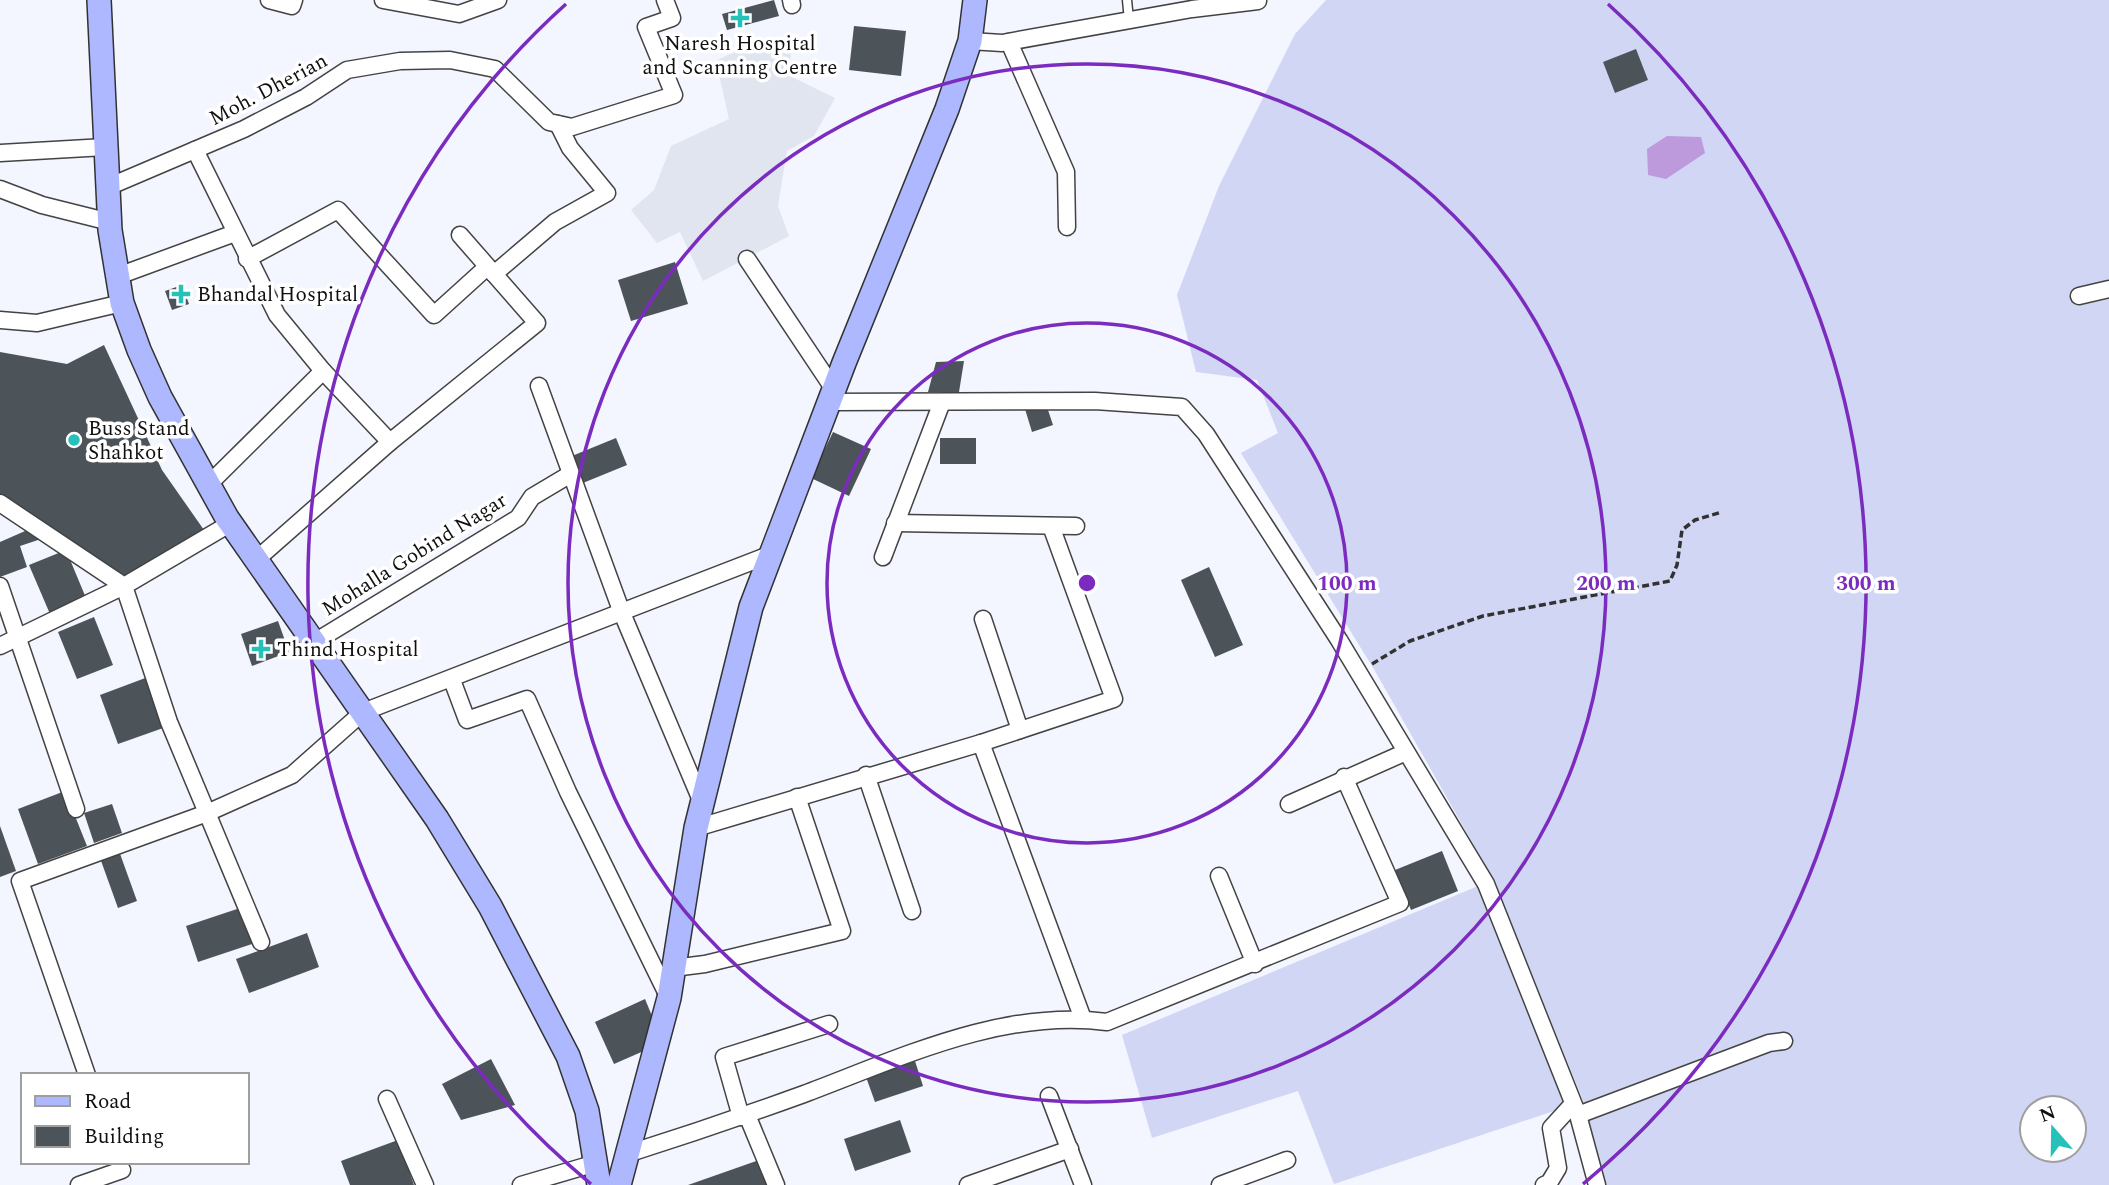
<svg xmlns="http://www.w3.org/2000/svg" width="2109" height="1185" font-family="Spectral,serif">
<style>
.farmland{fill:#d2d6f5;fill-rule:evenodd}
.forest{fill:#bd9adb}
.plaza{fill:#e0e5f0}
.building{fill:#4c5459}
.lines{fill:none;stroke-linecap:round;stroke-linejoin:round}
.lane-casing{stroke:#434343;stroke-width:11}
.street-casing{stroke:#434343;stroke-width:19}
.secondary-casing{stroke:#323232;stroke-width:26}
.path{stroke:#323232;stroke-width:3.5;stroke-dasharray:7 3.5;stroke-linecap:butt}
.lane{stroke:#fff;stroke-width:8}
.street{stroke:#fff;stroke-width:16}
.secondary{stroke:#aeb8ff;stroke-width:23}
.ring{fill:none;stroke:#7b2cbf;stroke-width:3.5}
.poi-dot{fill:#26c1b8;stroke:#fff;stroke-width:2.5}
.labels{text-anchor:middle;stroke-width:7;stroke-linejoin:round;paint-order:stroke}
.poi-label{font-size:21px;fill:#101010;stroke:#fff;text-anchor:start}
.street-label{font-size:21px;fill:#101010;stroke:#fff}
.centre{fill:#7b2cbf;stroke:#fff;stroke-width:3.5}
.ring-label{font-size:21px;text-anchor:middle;font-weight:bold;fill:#7b2cbf;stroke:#fff;stroke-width:7;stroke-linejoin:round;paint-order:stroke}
</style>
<rect width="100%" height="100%" fill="#f3f5ff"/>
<!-- farmland -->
<g class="farmland">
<path d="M1326,0h783v1185h-507l-18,-82 -91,-224 -118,-208 -134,-218 37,-20 -21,-53 -61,-8 -19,-77 42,-109 76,-152zM2032,1108h42v42h-42z"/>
<polygon points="1478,886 1572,1105 1334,1184 1298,1091 1152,1138 1122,1035"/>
</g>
<!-- forest -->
<polygon class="forest" points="1667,136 1701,137 1705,153 1666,179 1648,175 1647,149"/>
<!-- plaza -->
<polygon class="plaza" points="756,40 792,45 788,75 835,98 814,136 787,151 778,206 789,236 703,281 680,232 657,243 631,210 654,190 671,146 729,119 716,61"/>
<!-- building -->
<g class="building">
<polygon points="774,0 779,16 727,30 722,14"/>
<polygon points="854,26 906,31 901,76 849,70"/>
<polygon points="1636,49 1648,80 1615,93 1603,62"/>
<polygon points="675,262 688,304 631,321 618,280"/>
<polygon points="182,285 189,304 172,310 165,291"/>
<polygon points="104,345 162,470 204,530 120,579 0,494 0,352 67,364"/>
<polygon points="964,361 959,392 928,392 936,362"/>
<polygon points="1047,407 1053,425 1032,432 1025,409"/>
<polygon points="833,432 871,449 849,496 811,478"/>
<polygon points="616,438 627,465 578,485 567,458"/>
<rect x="940" y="438" width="36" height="26"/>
<polygon points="32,528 44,538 20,546 27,567 0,577 0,542"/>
<polygon points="66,550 86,598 50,614 29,565"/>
<polygon points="1209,567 1243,645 1215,657 1181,580"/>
<polygon points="94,617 113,665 77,679 58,632"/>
<polygon points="278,621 289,652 252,666 241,634"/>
<polygon points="148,677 166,727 118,744 100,695"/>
<polygon points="65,791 87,846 38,864 18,809"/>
<polygon points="112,804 122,833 94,843 84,813"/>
<polygon points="0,826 16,871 0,877"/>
<polygon points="119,851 137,901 118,908 100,858"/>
<polygon points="1442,851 1458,891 1411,910 1395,870"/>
<polygon points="240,908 252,944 198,962 186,926"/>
<polygon points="307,933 319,967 249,993 236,959"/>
<polygon points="645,999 652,1016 646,1050 614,1064 595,1022"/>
<polygon points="491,1059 515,1105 461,1120 442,1084"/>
<polygon points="915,1061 923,1086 875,1102 866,1077"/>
<polygon points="900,1120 911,1152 855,1171 844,1139"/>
<polygon points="398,1140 414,1185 350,1185 341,1161"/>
<polygon points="762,1159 771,1185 688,1185"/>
</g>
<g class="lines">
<!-- lane casing -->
<g class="lane-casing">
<polyline id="lane" points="1127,0 1129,20"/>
</g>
<!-- street casing -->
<g class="street-casing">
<g id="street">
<polyline points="269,0 292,6 294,0"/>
<polyline points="383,0 459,14 498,0"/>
<polyline points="791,0 792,5"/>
<polyline points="970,41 1002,43 1192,9 1258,1"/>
<polyline points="1009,42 1066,172 1067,227"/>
<polyline points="195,150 277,315 323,371 390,442"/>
<polyline points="0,153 105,147"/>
<polyline points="108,187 244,129 306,97 347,70 400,61 450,60 495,69 549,122 572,127 674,95 646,27 672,18 665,0"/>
<polyline points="0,189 42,205 110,222"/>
<polyline points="247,259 338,210 434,315 487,267"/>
<polyline points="747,259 835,391"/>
<polyline points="494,274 555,222 607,193 570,148 558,124"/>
<polyline points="118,276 235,233"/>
<polyline points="2079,296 2109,289"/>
<polyline points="0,320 37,323 122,303"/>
<polyline points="539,386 622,613 703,805"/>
<polyline points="831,402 1095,401 1182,407 1206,434 1339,640 1486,884 1578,1115 1597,1185"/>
<polyline points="207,486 323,371"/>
<polyline points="0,503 124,586 231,523"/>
<polyline points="895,523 1076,526"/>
<polyline points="883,557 942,402"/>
<polyline points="257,559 390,442 537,323 460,235"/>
<polyline points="0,586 76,809"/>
<polyline points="983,619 1020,730"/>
<polyline points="313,643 518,518 532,497 569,475"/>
<polyline points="0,646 124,586 169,722 261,942"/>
<polyline points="452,680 467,720 527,699 568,792 669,998"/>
<polyline points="981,743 1083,1019"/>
<polyline points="866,775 912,911"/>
<polyline points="1289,804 1406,752"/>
<polyline points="696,828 981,743 1114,699 1051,526"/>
<polyline points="1219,876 1255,964"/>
<polyline points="673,968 705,964 842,931 797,797"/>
<polyline points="87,1075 20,881 207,813 292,775 363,712 769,555"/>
<polyline points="1049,1096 1083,1185"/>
<polyline points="387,1099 425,1185"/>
<polyline points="747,1115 776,1185"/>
<polyline points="1578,1115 1769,1043 1784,1041"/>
<polyline points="741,1117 724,1057 829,1024"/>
<path d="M627,1154c60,-19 119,-39 177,-60 96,-36 199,-86 303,-72l293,-119 -56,-126"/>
<polyline points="79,1185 122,1170"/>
<polyline points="521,1185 596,1163"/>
<polyline points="968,1185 1070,1149"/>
<polyline points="1220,1185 1287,1160"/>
<polyline points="1544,1185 1549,1183 1558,1168 1551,1128 1572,1105"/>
</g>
</g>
<!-- secondary casing -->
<g class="secondary-casing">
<g id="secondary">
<polyline points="99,0 110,230 122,303 139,350 160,397 227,518 437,819 490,906 568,1056 587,1111 599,1185"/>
<polyline points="619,1185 669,998 696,828 751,607 844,363 947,109 970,41 975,0"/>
</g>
</g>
<!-- path -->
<polyline class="path" points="1372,664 1410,641 1483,616 1670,581 1677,565 1682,530 1695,520 1722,512"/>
<!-- lane -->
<use href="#lane" class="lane"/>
<!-- street -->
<use href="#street" class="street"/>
<!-- secondary -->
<use href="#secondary" class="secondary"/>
</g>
<!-- distance rings -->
<g class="ring">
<circle cx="1087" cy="583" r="260"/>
<circle cx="1087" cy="583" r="519"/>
<path d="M591 1184A779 779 0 0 1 566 4M1608 4A779 779 0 0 1 1583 1184"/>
</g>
<!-- markers -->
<g class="poi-dot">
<path d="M736.5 7.5h7v7h7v7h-7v7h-7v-7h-7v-7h7z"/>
<path d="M177.5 283.5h7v7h7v7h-7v7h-7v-7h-7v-7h7z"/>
<circle cx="74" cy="440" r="7"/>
<path d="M257.5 638.5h7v7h7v7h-7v7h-7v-7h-7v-7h7z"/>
</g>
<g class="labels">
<!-- poi labels -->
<g class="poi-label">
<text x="740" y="50" text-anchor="middle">Naresh Hospital<tspan x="740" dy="24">and Scanning Centre</tspan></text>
<text x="197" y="301">Bhandal Hospital</text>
<text x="88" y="435">Buss Stand<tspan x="88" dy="24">Shahkot</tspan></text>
<text x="277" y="656">Thind Hospital</text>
</g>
<!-- street labels -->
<g class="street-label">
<text transform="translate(268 89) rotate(-28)" y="7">Moh. Dherian</text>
<text transform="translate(414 554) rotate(-32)" y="7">Mohalla Gobind Nagar</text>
</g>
</g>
<circle cx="1087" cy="583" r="10" class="centre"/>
<g class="ring-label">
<text x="1347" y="590">100 m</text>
<text x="1606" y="590">200 m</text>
<text x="1866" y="590">300 m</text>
</g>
<!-- legend -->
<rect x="21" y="1073" width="228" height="91" fill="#ffffff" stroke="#9f9f9f" stroke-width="2"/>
<rect x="35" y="1096" width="35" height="10" fill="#aeb8ff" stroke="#9f9f9f" stroke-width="2"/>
<text x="84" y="1108" font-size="21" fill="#101010">Road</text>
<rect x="35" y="1126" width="35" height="21" fill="#4c5459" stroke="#9f9f9f" stroke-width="2"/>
<text x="84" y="1143" font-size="21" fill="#101010">Building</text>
<!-- north arrow -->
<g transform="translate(2053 1129) rotate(340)"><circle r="33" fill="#ffffff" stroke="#9f9f9f" stroke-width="2"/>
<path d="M0-5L12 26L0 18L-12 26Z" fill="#26c1b8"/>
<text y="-10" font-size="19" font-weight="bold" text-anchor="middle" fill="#101010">N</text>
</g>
</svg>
